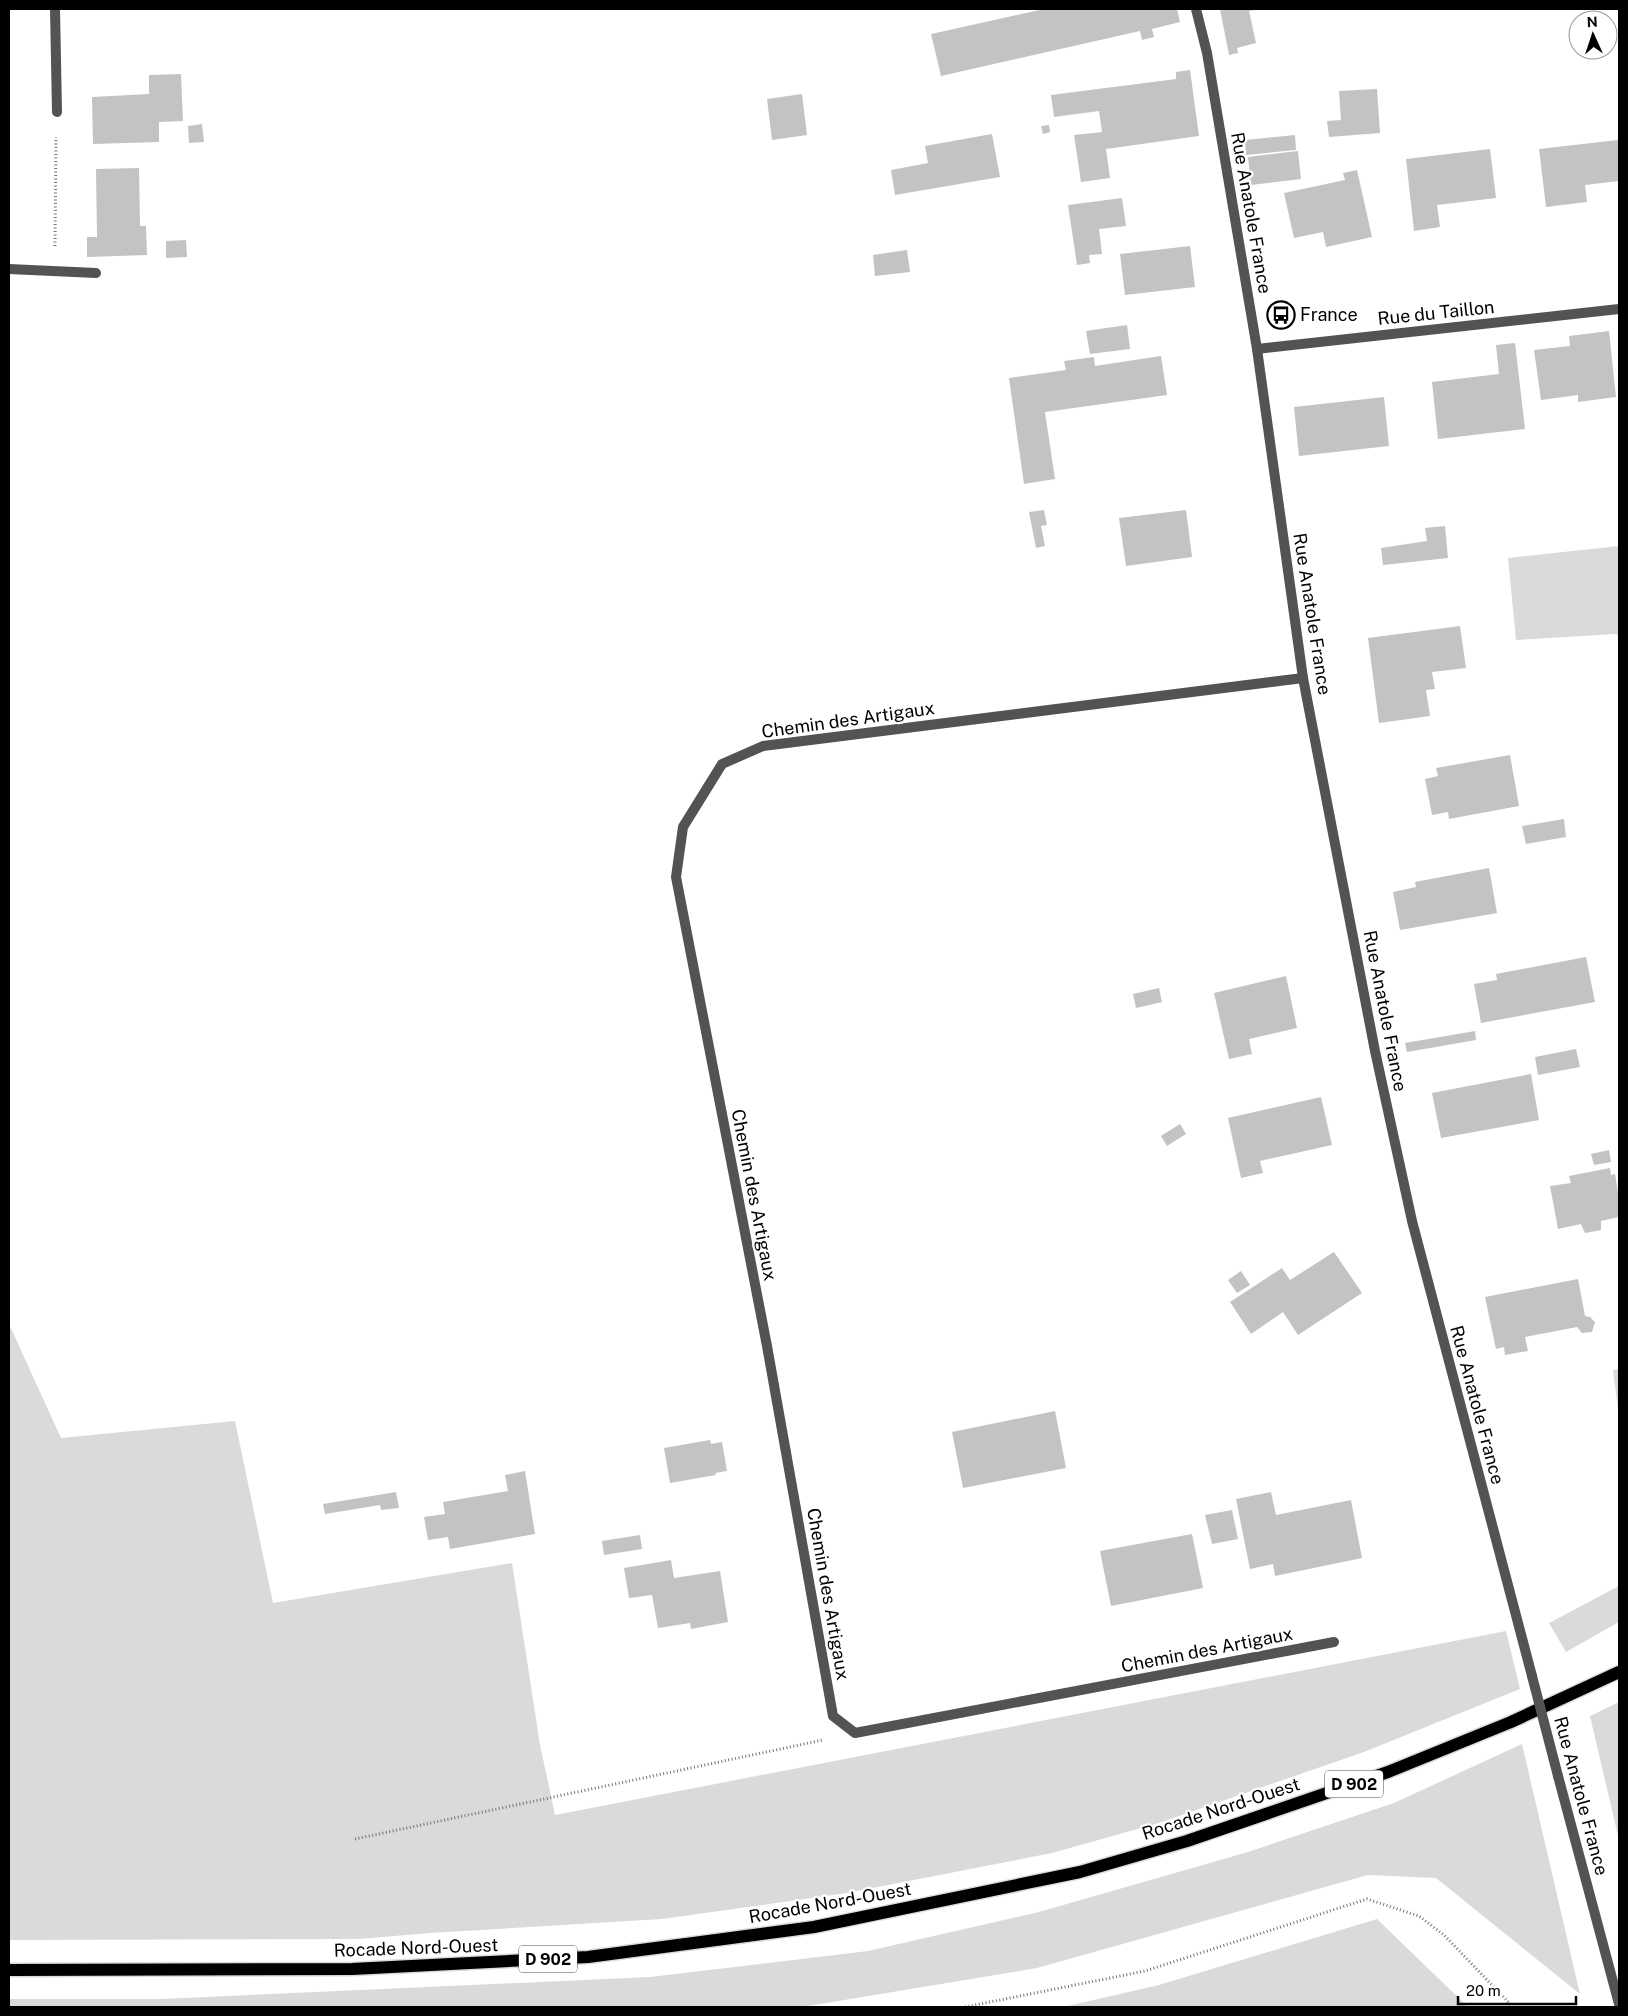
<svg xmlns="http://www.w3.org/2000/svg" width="1628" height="2016" font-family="'Public Sans',sans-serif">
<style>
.green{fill:#dadada}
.building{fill:#c3c3c3}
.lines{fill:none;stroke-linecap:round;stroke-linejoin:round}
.primary-casing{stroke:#dbdbdb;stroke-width:15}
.path{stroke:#757575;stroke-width:3;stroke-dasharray:1 2.5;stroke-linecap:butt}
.lane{stroke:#535353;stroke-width:10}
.street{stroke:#535353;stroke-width:10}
.primary{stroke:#000;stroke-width:12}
.street-bridge{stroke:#535353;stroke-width:10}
.labels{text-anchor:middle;stroke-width:4.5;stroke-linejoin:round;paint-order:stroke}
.shield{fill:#fff;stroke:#4c4c4c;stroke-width:1}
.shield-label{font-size:16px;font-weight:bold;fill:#000}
.street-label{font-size:18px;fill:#000;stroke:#fff}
.poi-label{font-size:18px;fill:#000;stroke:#fff;text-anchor:start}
</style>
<rect width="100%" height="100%" fill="#fff"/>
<!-- green -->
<g class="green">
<polygon points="1619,546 1619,637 1616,634 1516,640 1508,558"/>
<polygon points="9,1324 61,1438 235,1421 273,1603 512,1563 540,1745 555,1815 1506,1631 1520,1689 1364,1752 1159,1823 1052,1853 847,1893 662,1919 430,1933 359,1939 9,1940"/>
<polygon points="1619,1369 1619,1417 1613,1370"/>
<polygon points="1619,1586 1619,1622 1566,1652 1549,1623"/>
<polygon points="1619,1702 1619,1840 1590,1716"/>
<polygon points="1522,1744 1580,1994 1436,1878 1368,1875 1037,1968 802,2007 9,2007 9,1999 161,1999 650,1977 868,1951 1039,1912 1248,1852 1394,1803"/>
<polygon points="1377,1919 1468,2007 1063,2007 1159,1985"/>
</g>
<!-- building -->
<g class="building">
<polygon points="1044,9 1177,9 1180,22 1152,29 1154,37 1142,40 1140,31 941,76 931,34"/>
<polygon points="1220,9 1260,9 1249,11 1256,43 1237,48 1238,53 1229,55"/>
<polygon points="1190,70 1199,136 1106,149 1110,178 1081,182 1074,135 1102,132 1099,111 1054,117 1051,95 1176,79 1176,72"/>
<polygon points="181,74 183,121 159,122 159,142 93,144 92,97 149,94 149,75"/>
<polygon points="1377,89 1380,133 1329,137 1327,121 1341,120 1339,91"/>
<polygon points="802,94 807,135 772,140 767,99"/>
<polygon points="202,124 204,142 189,143 188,126"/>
<polygon points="1049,125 1050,132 1043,134 1041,126"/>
<polygon points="992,134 1000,177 895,195 891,170 928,163 925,146"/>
<polygon points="1295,135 1296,150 1246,155 1245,140"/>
<polygon points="1618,140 1619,181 1585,185 1587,202 1546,207 1539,149"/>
<polygon points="1490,149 1496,198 1437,205 1440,227 1414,231 1406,159"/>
<polygon points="1298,151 1301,179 1251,185 1248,157"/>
<polygon points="139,168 140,226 146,226 147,255 87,257 87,237 97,237 96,169"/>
<polygon points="1357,170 1372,237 1326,247 1323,232 1294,238 1284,193 1345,180 1343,173"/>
<polygon points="1122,198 1126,226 1099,229 1102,254 1089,255 1090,263 1077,265 1068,205"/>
<polygon points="186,240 187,257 166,258 166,241"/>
<polygon points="1190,246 1195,287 1125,295 1120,254"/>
<polygon points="907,250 910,272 875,276 873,255"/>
<polygon points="1127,325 1130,349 1090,354 1086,331"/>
<polygon points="1609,331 1616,397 1578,402 1578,395 1541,400 1534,350 1570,346 1569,336"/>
<polygon points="1515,343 1525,429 1438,439 1432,382 1499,374 1496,345"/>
<polygon points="1161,356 1167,395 1045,412 1055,479 1024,484 1009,378 1066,370 1064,361 1094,357 1095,366"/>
<polygon points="1384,397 1389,446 1299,456 1294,407"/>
<polygon points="1044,510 1047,525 1041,526 1045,546 1036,548 1029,512"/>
<polygon points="1186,510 1192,557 1126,566 1119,518"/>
<polygon points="1445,526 1448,558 1383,565 1381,548 1427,541 1425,528"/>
<polygon points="1460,626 1466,668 1432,672 1435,689 1426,690 1430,716 1379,723 1368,638"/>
<polygon points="1510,755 1519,806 1449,819 1448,812 1432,815 1425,779 1438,776 1436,768"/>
<polygon points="1564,819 1566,837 1526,844 1522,826"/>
<polygon points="1489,868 1497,913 1400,930 1393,892 1416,887 1415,882"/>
<polygon points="1586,957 1595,1002 1481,1023 1474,984 1497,980 1496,974"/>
<polygon points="1286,976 1297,1028 1249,1039 1252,1054 1229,1059 1214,993"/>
<polygon points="1159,988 1162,1002 1136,1008 1133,994"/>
<polygon points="1475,1031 1476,1040 1407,1052 1405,1043"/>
<polygon points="1576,1049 1580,1067 1538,1075 1535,1057"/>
<polygon points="1531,1074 1539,1120 1441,1138 1432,1093"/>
<polygon points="1321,1097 1332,1145 1260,1161 1263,1173 1241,1178 1228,1118"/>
<polygon points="1180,1124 1186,1134 1167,1146 1161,1136"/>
<polygon points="1609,1150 1611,1162 1594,1165 1591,1154"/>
<polygon points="1610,1168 1611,1175 1615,1174 1619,1198 1619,1217 1601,1221 1601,1230 1585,1233 1581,1224 1558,1229 1550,1186 1571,1183 1569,1176"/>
<polygon points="1334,1252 1362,1293 1298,1335 1283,1312 1251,1334 1230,1302 1282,1268 1290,1280"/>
<polygon points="1241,1271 1250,1285 1237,1293 1228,1280"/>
<polygon points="1578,1279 1585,1316 1590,1317 1595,1322 1592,1332 1582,1333 1577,1327 1525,1337 1528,1351 1505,1355 1504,1347 1496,1349 1485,1297"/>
<polygon points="1055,1411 1066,1468 963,1488 952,1432"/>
<polygon points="710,1440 711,1444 722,1442 727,1471 715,1473 716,1475 670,1483 664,1448"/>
<polygon points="525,1471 535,1534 450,1549 448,1537 428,1540 424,1517 445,1514 443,1502 508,1491 505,1475"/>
<polygon points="396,1492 399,1508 381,1510 380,1505 325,1514 323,1504"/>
<polygon points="1271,1492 1276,1515 1351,1500 1362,1558 1275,1576 1273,1564 1250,1569 1236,1499"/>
<polygon points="1232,1510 1238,1539 1212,1544 1205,1515"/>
<polygon points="1192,1534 1203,1588 1111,1606 1100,1551"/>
<polygon points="640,1535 642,1549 604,1555 602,1541"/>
<polygon points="671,1560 674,1578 720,1571 728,1622 691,1629 690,1623 658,1628 652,1595 629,1598 624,1568"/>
</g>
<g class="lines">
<!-- primary casing -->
<g class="primary-casing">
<polyline id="primary" points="9,1970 352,1969 588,1957 814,1927 1080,1872 1187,1841 1388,1772 1511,1722 1619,1672"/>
</g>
<!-- path -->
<g class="path">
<polyline points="55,246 56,137"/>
<polyline points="355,1839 823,1740"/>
<polyline points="965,2007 1145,1971 1367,1899 1419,1916 1444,1935 1513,2007"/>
</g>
<!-- lane -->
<g class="lane">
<polyline points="55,9 57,112"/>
<polyline points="9,269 96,273"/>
</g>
<!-- street -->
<g class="street">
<polyline points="1196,9 1207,53 1257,349 1303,678 1375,1051 1412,1221 1532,1676"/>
<polyline points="1257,349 1619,309"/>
<polyline points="1303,678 763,746 722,764 683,827 676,877 767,1346 833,1716 855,1733 1334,1642"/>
<polyline points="1558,1776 1619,2004"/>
</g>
<!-- primary -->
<use href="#primary" class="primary"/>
<!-- street-bridge -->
<polyline class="street-bridge" points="1532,1676 1558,1776"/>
</g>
<!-- icons -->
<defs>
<g id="bus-ring" transform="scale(1.4375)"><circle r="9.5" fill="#fff" stroke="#000" stroke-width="1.5"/><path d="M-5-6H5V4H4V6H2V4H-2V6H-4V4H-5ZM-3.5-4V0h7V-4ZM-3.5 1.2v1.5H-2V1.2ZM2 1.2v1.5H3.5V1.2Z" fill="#000"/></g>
</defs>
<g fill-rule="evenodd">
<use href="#bus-ring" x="1281" y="315"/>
</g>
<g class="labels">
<!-- shield labels -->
<g class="shield">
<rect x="1325" y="1770.5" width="58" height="27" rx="4"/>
<rect x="519" y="1945.5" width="58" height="27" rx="4"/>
</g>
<g class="shield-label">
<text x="1354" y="1790">D 902</text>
<text x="548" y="1965">D 902</text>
</g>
<!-- street labels -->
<g class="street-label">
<text transform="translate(1251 213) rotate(80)" y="6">Rue Anatole France</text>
<text transform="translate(1436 313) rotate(-6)" y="6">Rue du Taillon</text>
<text transform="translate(1312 614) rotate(81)" y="6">Rue Anatole France</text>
<text transform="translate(848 720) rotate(-8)" y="6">Chemin des Artigaux</text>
<text transform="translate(1385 1011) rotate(79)" y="6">Rue Anatole France</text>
<text transform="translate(754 1195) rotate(79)" y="6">Chemin des Artigaux</text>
<text transform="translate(1477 1405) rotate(75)" y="6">Rue Anatole France</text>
<text transform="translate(828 1594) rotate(80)" y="6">Chemin des Artigaux</text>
<text transform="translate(1207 1650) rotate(-11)" y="6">Chemin des Artigaux</text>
<text transform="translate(1581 1796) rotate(75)" y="6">Rue Anatole France</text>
<text transform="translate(1221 1809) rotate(-18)" y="6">Rocade Nord-Ouest</text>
<text transform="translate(830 1903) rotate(-10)" y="6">Rocade Nord-Ouest</text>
<text transform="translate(416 1948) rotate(-2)" y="6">Rocade Nord-Ouest</text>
</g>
<!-- poi labels -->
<g class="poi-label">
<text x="1300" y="321">France</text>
</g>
</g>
<!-- border -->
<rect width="1628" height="2016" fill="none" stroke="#000000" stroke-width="20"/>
<!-- north arrow -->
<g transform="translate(1593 35) rotate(357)"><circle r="24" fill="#ffffff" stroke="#999999"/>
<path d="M0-4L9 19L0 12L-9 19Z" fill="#000000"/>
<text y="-8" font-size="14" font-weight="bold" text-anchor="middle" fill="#000000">N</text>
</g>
<!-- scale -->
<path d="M1458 1996v8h118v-8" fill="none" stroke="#000000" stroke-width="2.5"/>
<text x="1466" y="1996" font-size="15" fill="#000000" stroke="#ffffff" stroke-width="4" paint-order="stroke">20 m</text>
</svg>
